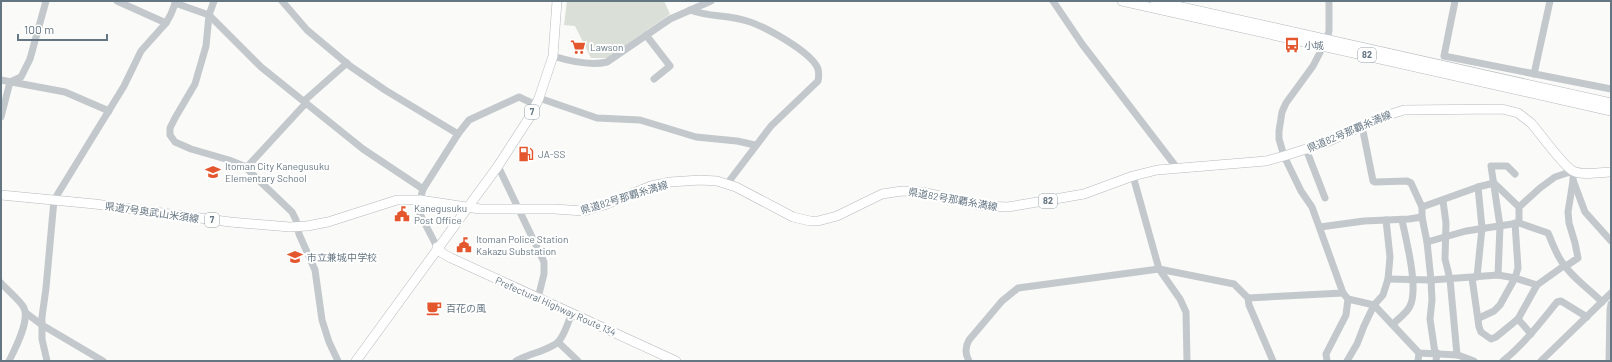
<svg xmlns="http://www.w3.org/2000/svg" width="1612" height="362" font-family="Barlow,'Noto Sans JP',sans-serif">
<style>
.green{fill:#dadfd7}
.lines{fill:none;stroke-linecap:round;stroke-linejoin:round}
.major-casing{stroke:#b5babe;stroke-width:10}
.minor{stroke:#c3c8cc;stroke-width:7}
.major{stroke:#fff;stroke-width:9}
.labels{text-anchor:middle;stroke-width:4;stroke-linejoin:round;paint-order:stroke}
.shield{fill:#fff;stroke:#939fa8;stroke-width:1}
.shield-label{font-size:9px;font-weight:bold;fill:#657683}
.poi-label{font-size:10px;fill:#657683;stroke:#fff;text-anchor:start}
.street-label{font-size:10px;fill:#657683;stroke:#fff}
</style>
<rect width="100%" height="100%" fill="#fafaf8"/>
<!-- green -->
<polygon class="green" points="567,1 664,1 670,14 607,58 591,58 575,26 564,25"/>
<g class="lines">
<!-- major casing -->
<g class="major-casing">
<g id="major">
<polyline points="1122,1 1611,111"/>
<polyline points="1155,1 1611,103"/>
<path d="M1,195l94,9 135,18 60,5 17,-1 21,-4 69,-22h23l60,9h74l30,2 20,-6 47,-19 19,-4 30,-2 17,1 19,6 57,30 17,4h8l19,-5 45,-22 20,-3 20,1 62,14 24,1 76,-13 49,-18 24,-6 109,-9 18,-5 41,-13 60,-27 19,-6 98,-1 16,4 13,10c9,10 32,43 42,48 10,5 27,1 38,1"/>
<polyline points="437,247 442,253 451,258 676,361"/>
<polyline points="356,361 498,166 531,115 539,98 553,56 557,1"/>
</g>
</g>
<!-- minor -->
<g class="minor">
<polyline points="117,1 166,23"/>
<polyline points="214,1 209,15 206,46 195,84 175,118 170,128 170,135 175,142 191,149 229,160 244,166 292,212 296,220 299,234 315,270 322,320 329,342 338,361"/>
<polyline points="282,1 307,30 350,66 385,90 458,134"/>
<polyline points="1053,1 1082,44 1177,168"/>
<polyline points="1329,1 1329,31 1327,39 1313,66 1286,103 1282,112 1279,131 1279,139 1284,156 1301,191 1312,207 1343,293 1348,299 1374,305 1419,353 1458,355 1474,361"/>
<polyline points="1455,1 1444,56 1611,89"/>
<polyline points="175,3 209,15 261,67 363,149 423,189"/>
<path d="M690,10c19,7 38,5 57,11 17,5 65,31 71,48 1,5 1,8 0,12l-47,45 -44,58"/>
<polyline points="646,35 670,66 654,79"/>
<path d="M553,56c16,5 37,10 54,6l63,-43 41,-18"/>
<polyline points="1534,74 1550,1"/>
<polyline points="1,80 65,92 109,111"/>
<polyline points="10,82 21,77 30,59 46,1"/>
<polyline points="539,98 597,118 640,120 696,137 737,141 755,145"/>
<polyline points="304,101 347,63"/>
<polyline points="1,117 10,82"/>
<polyline points="1362,126 1373,181 1375,182 1407,181 1411,183 1422,207 1422,217"/>
<polyline points="1306,149 1325,198"/>
<polyline points="498,166 544,262 544,274 538,298"/>
<polyline points="246,168 306,103"/>
<polyline points="1133,176 1159,269 1180,299 1186,312 1187,361"/>
<polyline points="1443,201 1446,223 1445,259 1450,279 1457,355"/>
<polyline points="1422,207 1478,187 1494,183 1519,207"/>
<path d="M1519,223l29,10c4,9 7,18 12,26 10,17 28,29 42,43"/>
<polyline points="1320,227 1364,221 1409,219 1422,217 1427,242 1431,280 1432,300 1430,319 1435,353"/>
<polyline points="1427,242 1466,231 1519,223 1519,207 1540,188 1555,177 1573,171 1573,180 1585,212 1611,241"/>
<polyline points="437,247 419,212 420,200 423,189 458,134 469,120 519,97 536,105"/>
<polyline points="1566,266 1578,258 1575,243 1569,223 1568,212 1573,181"/>
<polyline points="1498,275 1500,226 1491,166 1507,166 1515,174"/>
<polyline points="1477,277 1482,228 1478,187"/>
<polyline points="1472,278 1479,327 1481,332 1491,339 1496,337 1518,319 1537,285 1565,265"/>
<polyline points="1388,279 1431,280 1498,275 1515,278 1537,285"/>
<path d="M1,283c6,7 20,18 23,25 6,13 -9,41 -15,53"/>
<polyline points="1248,298 1343,293"/>
<polyline points="26,313 42,325 103,361"/>
<polyline points="1479,318 1494,311 1500,305 1515,278 1518,268 1515,223"/>
<polyline points="1518,319 1531,334"/>
<path d="M1393,324c6,-6 14,-11 17,-18 9,-18 -4,-66 -8,-86"/>
<polyline points="558,342 578,361"/>
<polyline points="47,361 42,339 42,317 46,288 54,200 124,86 141,51 166,23 171,14 176,1"/>
<path d="M516,361c11,-7 35,-11 43,-20 6,-7 9,-19 13,-28"/>
<path d="M969,361c-4,-7 -4,-14 0,-21l33,-39 16,-13 141,-19 75,15 14,14 1,7 24,56"/>
<polyline points="1327,361 1326,354 1346,315 1348,299"/>
<polyline points="1347,361 1357,344 1364,326 1374,305 1383,295 1388,279 1390,257 1386,220"/>
<polyline points="1418,361 1419,353"/>
<polyline points="1436,361 1437,353"/>
<path d="M1503,361c21,-17 37,-38 54,-59l4,-1 26,16"/>
<polyline points="1541,361 1611,293"/>
<polyline points="1609,361 1610,310 1611,304"/>
</g>
<!-- major -->
<use href="#major" class="major"/>
</g>
<!-- icons -->
<defs>
<g id="bus-bare" transform="scale(1.2)"><path d="M-5-6H5V4H4V6H2V4H-2V6H-4V4H-5ZM-3.5-4V0h7V-4ZM-3.5 1.2v1.5H-2V1.2ZM2 1.2v1.5H3.5V1.2Z" fill="#e4572e" stroke="#fff" stroke-width="2.5" paint-order="stroke"/></g>
<g id="supermarket-bare" transform="scale(1.2)"><path d="M-6-5.5h2.5l.6 2H6L4.5 2H-2.5L-4.4-4H-6ZM-1.5 3.2a1.3 1.3 0 1 0 .1 0ZM3 3.2a1.3 1.3 0 1 0 .1 0Z" fill="#e4572e" stroke="#fff" stroke-width="2.5" paint-order="stroke"/></g>
<g id="fuel-bare" transform="scale(1.2)"><path d="M-5.5-6h7V0h2V4h1.3V-2.5L3-4.5l.8-.8L6-3V5H2.5V1h-1V6h-7ZM-4.2-4.7v3.2H.2V-4.7Z" fill="#e4572e" stroke="#fff" stroke-width="2.5" paint-order="stroke"/></g>
<g id="school-bare" transform="scale(1.2)"><path d="M0-5L7-2L0 1L-7-2ZM-4 1L0 2.5L4 1V4Q0 6-4 4Z" fill="#e4572e" stroke="#fff" stroke-width="2.5" paint-order="stroke"/></g>
<g id="civic-bare" transform="scale(1.2)"><path d="M-.6-6.5H3V-4.5H.6V-3L4-1V1h2V6H-6V1h2V-1L-.6-3ZM-1.2 2.5V6h2.4V2.5Z" fill="#e4572e" stroke="#fff" stroke-width="2.5" paint-order="stroke"/></g>
<g id="cafe-bare" transform="scale(1.2)"><path d="M-5.5-4.5H6V0H3Q3 3.5 0 3.5H-2.5Q-5.5 3.5-5.5 0ZM3-3.2v2h1.7v-2ZM-6 4.5H4V6H-6Z" fill="#e4572e" stroke="#fff" stroke-width="2.5" paint-order="stroke"/></g>
</defs>
<g fill-rule="evenodd">
<use href="#bus-bare" x="1292" y="45"/>
<use href="#supermarket-bare" x="578" y="47"/>
<use href="#fuel-bare" x="526" y="154"/>
<use href="#school-bare" x="213" y="172"/>
<use href="#civic-bare" x="402" y="214"/>
<use href="#civic-bare" x="464" y="245"/>
<use href="#school-bare" x="295" y="257"/>
<use href="#cafe-bare" x="434" y="308"/>
</g>
<g class="labels">
<!-- shield labels -->
<g class="shield">
<rect x="1358" y="48" width="18" height="14" rx="3"/>
<rect x="525" y="105" width="14" height="14" rx="3"/>
<rect x="1039" y="194" width="18" height="14" rx="3"/>
<rect x="205" y="213" width="14" height="14" rx="3"/>
</g>
<g class="shield-label">
<text x="1367" y="58">82</text>
<text x="532" y="115">7</text>
<text x="1048" y="204">82</text>
<text x="212" y="223">7</text>
</g>
<!-- poi labels -->
<g class="poi-label">
<text x="1304" y="49">小城</text>
<text x="590" y="51">Lawson</text>
<text x="538" y="158">JA-SS</text>
<text x="225" y="170">Itoman City Kanegusuku<tspan x="225" dy="12">Elementary School</tspan></text>
<text x="414" y="212">Kanegusuku<tspan x="414" dy="12">Post Office</tspan></text>
<text x="476" y="243">Itoman Police Station<tspan x="476" dy="12">Kakazu Substation</tspan></text>
<text x="307" y="261">市立兼城中学校</text>
<text x="446" y="312">百花の風</text>
</g>
<!-- street labels -->
<g class="street-label">
<text transform="translate(1349 131) rotate(-23)" y="4">県道82号那覇糸満線</text>
<text transform="translate(624 197) rotate(-17)" y="4">県道82号那覇糸満線</text>
<text transform="translate(953 199) rotate(10)" y="4">県道82号那覇糸満線</text>
<text transform="translate(152 212) rotate(8)" y="4">県道7号奥武山米須線</text>
<text transform="translate(556 306) rotate(24)" y="4">Prefectural Highway Route 134</text>
</g>
</g>
<!-- border -->
<rect width="1612" height="362" fill="none" stroke="#657683" stroke-width="4"/>
<!-- scale -->
<path d="M18 34v6h89v-6" fill="none" stroke="#657683" stroke-width="2"/>
<text x="24" y="34" font-size="12" fill="#657683" stroke="#ffffff" stroke-width="3" paint-order="stroke">100 m</text>
</svg>
